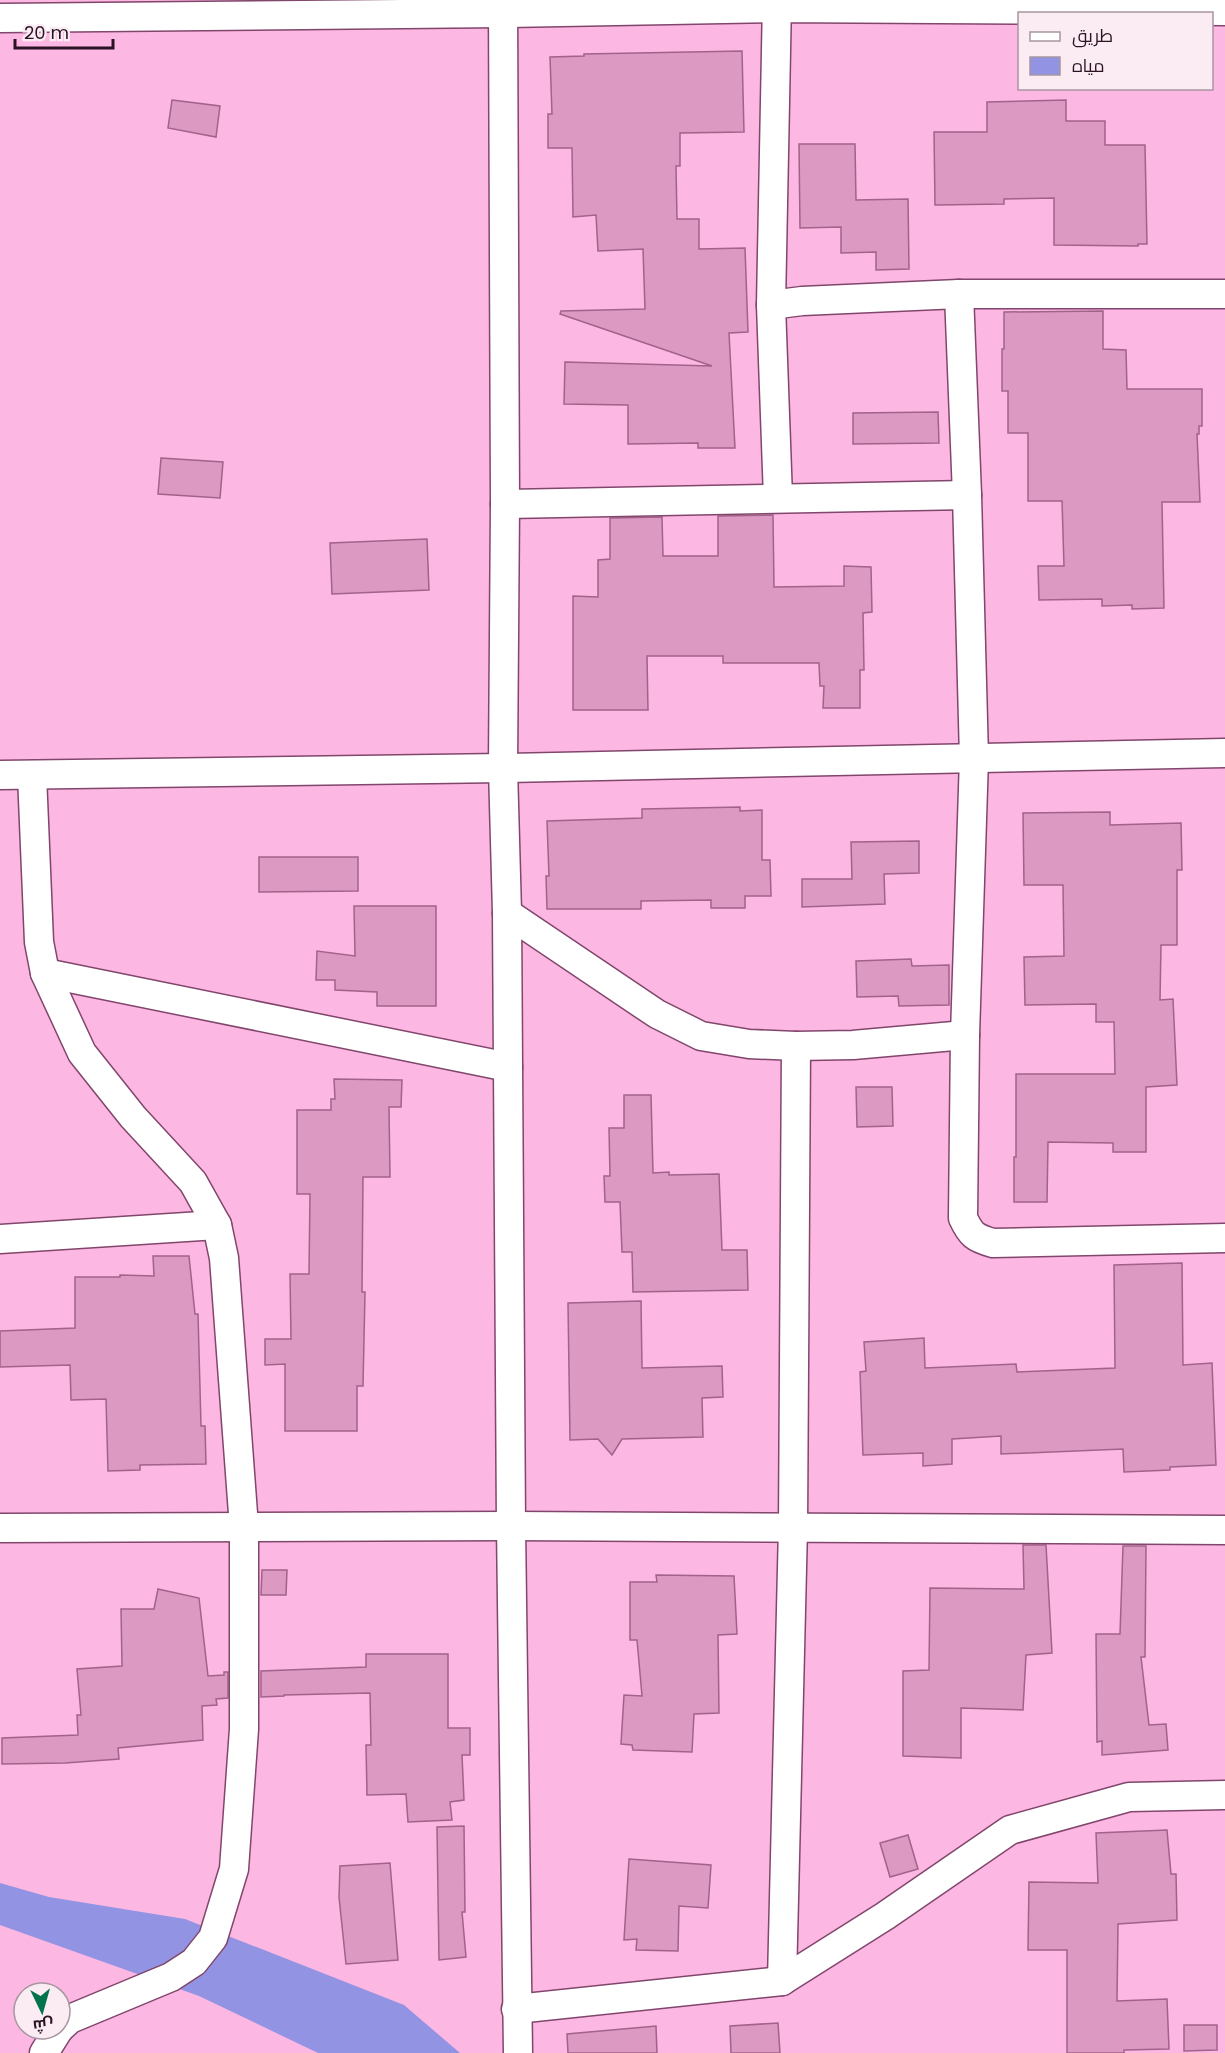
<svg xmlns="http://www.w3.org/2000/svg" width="1225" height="2053" font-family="Poppins,Cairo,sans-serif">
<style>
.water{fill:#9294e3}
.building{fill:#dc99c2;stroke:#a1638a;stroke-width:1.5}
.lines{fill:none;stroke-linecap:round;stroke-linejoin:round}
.street-casing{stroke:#81466c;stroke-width:31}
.street{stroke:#fff;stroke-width:28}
</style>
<rect width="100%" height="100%" fill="#fcb7e2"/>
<!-- water -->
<polygon class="water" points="0,1883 49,1897 185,1919 404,2005 460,2053 318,2053 199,1996 0,1925"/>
<!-- building -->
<g class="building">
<polygon points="742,51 744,132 680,133 680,166 676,166 677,219 699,219 699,249 745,248 748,332 729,333 735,448 698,448 698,443 628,444 628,405 564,404 565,362 712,366 560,314 561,311 645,309 643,249 598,251 596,215 573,217 572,148 548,148 548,114 552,114 550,57 584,56 584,54"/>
<polygon points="172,100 220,106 216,137 168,128"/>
<polygon points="1066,100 1066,121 1105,121 1105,145 1145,145 1147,244 1138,244 1138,246 1054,245 1054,198 1004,199 1004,204 935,205 934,132 987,132 987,102"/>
<polygon points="799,144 855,144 856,200 908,199 909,269 876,270 876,252 841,253 841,227 800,228"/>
<polygon points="1103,311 1103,349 1126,350 1127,389 1202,389 1202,426 1199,426 1199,434 1197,434 1200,502 1162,502 1164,608 1132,609 1132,605 1102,606 1102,599 1039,600 1038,566 1064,566 1062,501 1028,501 1028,433 1008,433 1008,391 1002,391 1002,349 1004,349 1004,312"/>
<polygon points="938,412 939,443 853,444 853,413"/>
<polygon points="161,458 223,462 220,498 158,494"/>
<polygon points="773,515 774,587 844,586 844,566 871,567 872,612 863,613 864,670 860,670 860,708 823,708 824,686 820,686 819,663 723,663 723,656 647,656 648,710 573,710 573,596 598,597 598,560 610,559 610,518 662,517 663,556 718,556 718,516"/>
<polygon points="427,539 429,590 332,594 330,543"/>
<polygon points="740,807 740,811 762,810 762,860 770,860 771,896 745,896 745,908 711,908 711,900 641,901 641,909 547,909 546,876 549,876 547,821 642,818 642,809"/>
<polygon points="1110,812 1110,825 1181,823 1182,870 1177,870 1177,945 1161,945 1160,1000 1173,999 1177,1085 1146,1087 1146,1152 1113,1152 1113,1143 1048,1142 1047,1202 1014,1202 1014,1157 1016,1157 1016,1074 1115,1074 1114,1022 1096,1022 1096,1004 1025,1005 1024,957 1064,956 1063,885 1024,885 1023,813"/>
<polygon points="919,841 919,873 884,874 885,904 802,907 802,879 852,879 851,842"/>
<polygon points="259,857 358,857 358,891 259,892"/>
<polygon points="354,906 436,906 436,1006 377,1006 377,992 335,990 335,980 316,980 317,951 355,956"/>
<polygon points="911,959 912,966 949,965 949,1005 899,1006 898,996 857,997 856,961"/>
<polygon points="334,1079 402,1080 401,1107 389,1107 390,1177 363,1177 362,1292 365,1292 363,1386 357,1386 357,1431 285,1431 285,1364 265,1365 265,1339 291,1339 290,1274 309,1274 310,1194 297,1194 297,1110 331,1110 331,1099 335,1099"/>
<polygon points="856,1087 892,1087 893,1126 857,1127"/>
<polygon points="624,1095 651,1095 653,1173 669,1172 669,1175 719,1174 722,1250 747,1250 748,1290 633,1292 632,1252 622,1252 620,1202 605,1202 604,1176 610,1176 609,1128 624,1128"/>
<polygon points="153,1256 189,1256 195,1314 198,1314 201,1426 205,1426 206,1464 140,1465 140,1470 108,1471 106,1399 71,1400 70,1365 0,1367 0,1331 75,1328 75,1277 120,1277 120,1275 154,1276"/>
<polygon points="1182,1263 1183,1365 1212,1363 1216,1465 1170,1467 1170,1470 1124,1472 1123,1449 1001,1454 1001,1436 952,1439 952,1464 923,1466 923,1453 863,1455 860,1372 866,1371 864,1342 924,1338 925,1368 1016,1364 1017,1372 1115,1368 1114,1265"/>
<polygon points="641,1301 642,1368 722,1366 723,1397 702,1398 703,1437 622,1439 612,1455 598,1439 570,1440 568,1303"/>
<polygon points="1023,1545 1046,1545 1052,1653 1026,1655 1023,1710 961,1708 961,1758 903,1756 903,1671 929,1670 930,1588 1024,1589"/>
<polygon points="1123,1546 1146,1546 1145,1657 1141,1657 1149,1725 1166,1724 1168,1750 1102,1755 1102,1741 1097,1742 1096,1634 1120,1634"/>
<polygon points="262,1570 287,1570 286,1595 261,1595"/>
<polygon points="656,1575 734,1576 737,1634 718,1635 719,1713 694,1714 692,1752 633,1750 632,1745 621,1744 624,1695 642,1696 637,1640 630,1640 630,1582 657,1582"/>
<polygon points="158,1589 199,1598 208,1676 224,1675 224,1672 228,1672 228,1698 216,1699 217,1705 202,1706 203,1740 118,1748 119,1759 65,1763 2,1764 2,1738 78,1735 77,1715 81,1715 77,1669 122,1666 121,1609 154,1609"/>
<polygon points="366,1654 448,1654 448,1728 470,1728 470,1755 462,1755 464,1800 450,1802 452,1820 408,1822 406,1794 367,1795 366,1745 371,1745 370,1693 284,1695 284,1696 261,1697 261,1671 366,1667"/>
<polygon points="464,1826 465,1912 462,1912 466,1957 439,1960 437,1827"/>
<polygon points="1167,1830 1171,1874 1176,1874 1177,1920 1118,1924 1117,2001 1167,1999 1169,2049 1124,2050 1124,2053 1067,2053 1067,1950 1028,1950 1029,1882 1098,1883 1096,1833"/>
<polygon points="908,1835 918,1869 890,1877 880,1843"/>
<polygon points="629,1859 711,1865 708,1908 679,1906 678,1951 636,1950 637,1939 624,1940"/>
<polygon points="390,1863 398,1960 346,1964 339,1897 340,1866"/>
<polygon points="778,2023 780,2053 731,2053 730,2026"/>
<polygon points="1184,2025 1217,2025 1217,2050 1184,2051"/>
<polygon points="656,2026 657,2053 568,2053 567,2034"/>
</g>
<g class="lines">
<!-- street casing -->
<g class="street-casing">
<g id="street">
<polyline points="503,0 505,504 503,768 507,913 511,1526 518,2053"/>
<polyline points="0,18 502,13 777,8 1225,11"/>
<path d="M959,294l8,201 7,263 -9,277 -2,183c8,17 12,20 30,25l232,-5"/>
<polyline points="771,305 777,0"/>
<polyline points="778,498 771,305 802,301 959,294 1225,294"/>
<polyline points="505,504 967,495"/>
<polyline points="0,775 503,768 1225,753"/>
<polyline points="32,775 39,942 45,973 82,1053 133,1117 193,1182 217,1225 224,1258 244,1527 244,1729 234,1869 213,1938 194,1962 171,1977 70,2019 60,2028"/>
<polyline points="507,913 657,1014 701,1036 749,1044 796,1046 853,1045 965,1035"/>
<polyline points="45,973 508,1067"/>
<polyline points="0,1239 217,1225"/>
<polyline points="0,1528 511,1526 1225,1530"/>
<polyline points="782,1981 793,1527 796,1046"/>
<polyline points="516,2009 782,1981 885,1916 1010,1830 1129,1797 1225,1795"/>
<polyline points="44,2053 59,2029"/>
</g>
</g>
<!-- street -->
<use href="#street" class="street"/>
</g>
<!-- legend -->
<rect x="1018" y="12" width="195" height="78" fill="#fbecf4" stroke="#a895a0" stroke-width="1.5"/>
<rect x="1030" y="32" width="30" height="9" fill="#ffffff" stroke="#a895a0" stroke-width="1.5"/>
<text x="1072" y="42" font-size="18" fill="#2c1323">طريق</text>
<rect x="1030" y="57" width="30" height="18" fill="#9294e3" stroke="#a895a0" stroke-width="1.5"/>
<text x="1072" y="72" font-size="18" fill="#2c1323">مياه</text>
<!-- north arrow -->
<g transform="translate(42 2011) rotate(175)"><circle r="28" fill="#fbecf4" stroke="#a895a0" stroke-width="1.5"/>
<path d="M0-4.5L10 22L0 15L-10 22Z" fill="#00724c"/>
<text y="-9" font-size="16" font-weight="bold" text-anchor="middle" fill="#2c1323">ش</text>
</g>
<!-- scale -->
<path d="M15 39v9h98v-9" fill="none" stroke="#2c1323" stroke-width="3"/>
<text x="24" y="39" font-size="18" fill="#2c1323" stroke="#fbecf4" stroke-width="4.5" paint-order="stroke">20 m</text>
</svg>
